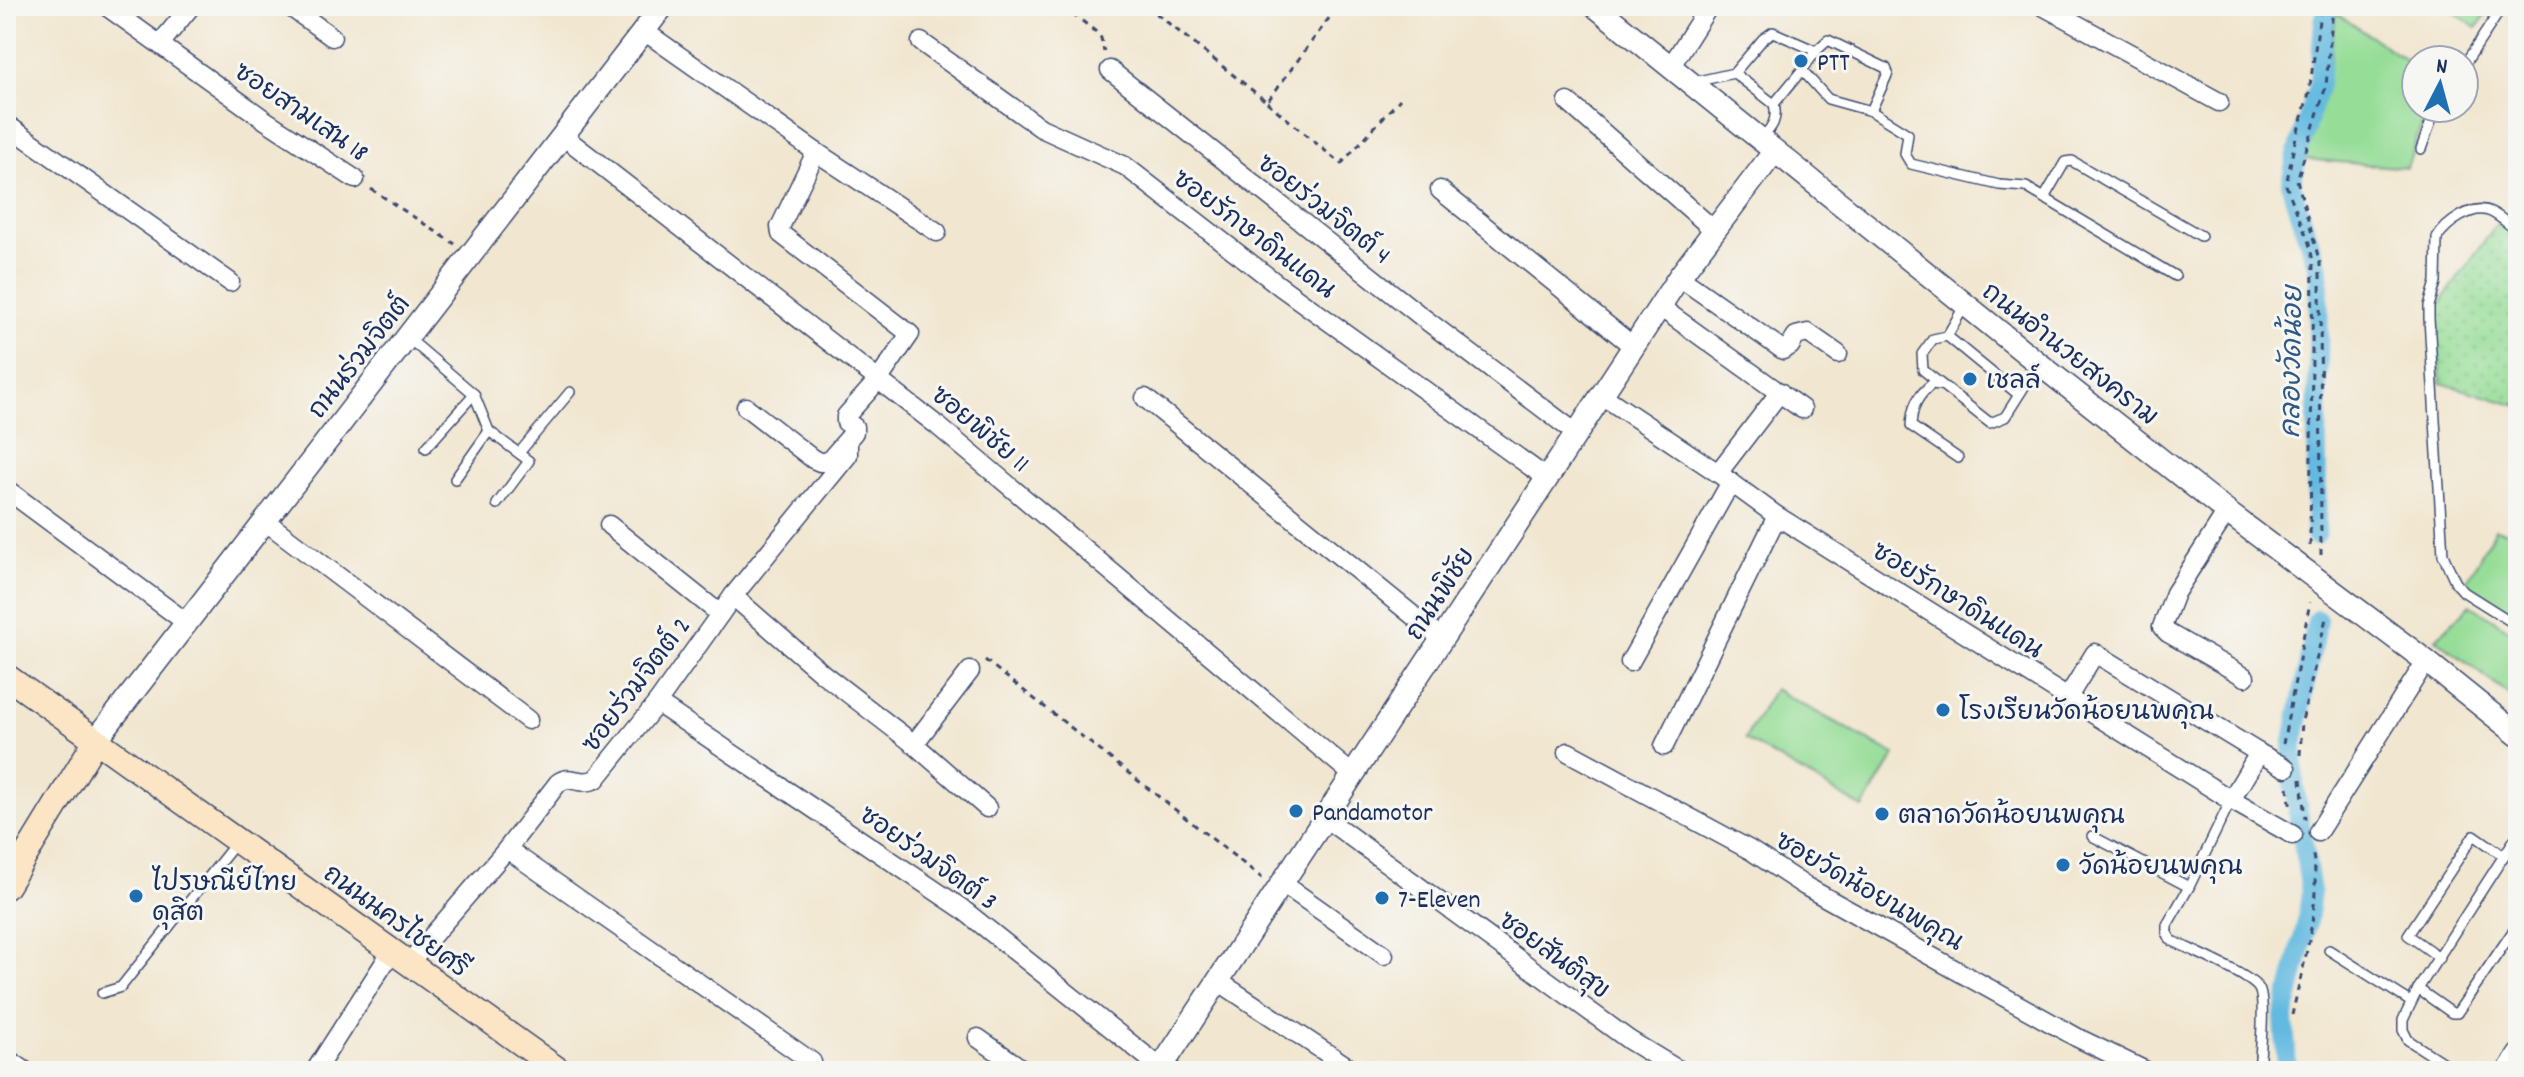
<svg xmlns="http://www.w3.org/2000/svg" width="2524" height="1077" font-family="Dekko,'Playpen Sans Thai',sans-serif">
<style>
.grass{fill:url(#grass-dots);stroke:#58867a;stroke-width:2}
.garden{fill:#96dd97;stroke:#58867a;stroke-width:2}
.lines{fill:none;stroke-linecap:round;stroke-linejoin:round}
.canal{stroke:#63bae0;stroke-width:20}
.service-casing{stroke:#3b4a6f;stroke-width:12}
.minor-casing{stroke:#3b4a6f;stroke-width:21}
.tertiary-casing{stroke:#3b4a6f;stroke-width:25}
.secondary-casing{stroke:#3b4a6f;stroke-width:27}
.path{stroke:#3b4a6f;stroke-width:3;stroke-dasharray:6 6;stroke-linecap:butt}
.service{stroke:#fff;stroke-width:9}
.minor{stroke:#fff;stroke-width:18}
.tertiary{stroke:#fff;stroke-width:22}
.secondary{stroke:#fce5c4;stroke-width:24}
.poi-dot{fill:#1f6fb2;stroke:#f6f6f2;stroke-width:3}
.labels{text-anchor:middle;stroke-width:6;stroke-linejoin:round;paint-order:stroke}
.poi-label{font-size:26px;fill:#1b2f5e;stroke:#f6f6f2;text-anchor:start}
.street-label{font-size:26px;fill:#1b2f5e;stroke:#f6f6f2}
.water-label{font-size:28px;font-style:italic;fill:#315985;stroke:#f6f6f2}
</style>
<defs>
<pattern id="grass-dots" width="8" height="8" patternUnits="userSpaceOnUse" patternTransform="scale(2)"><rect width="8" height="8" fill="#96dd97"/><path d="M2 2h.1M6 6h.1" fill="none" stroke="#81be85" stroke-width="1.8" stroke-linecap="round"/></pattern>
</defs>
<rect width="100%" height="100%" fill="#f6f6f2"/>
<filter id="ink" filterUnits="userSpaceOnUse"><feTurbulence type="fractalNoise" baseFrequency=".0125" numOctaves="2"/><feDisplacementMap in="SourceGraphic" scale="16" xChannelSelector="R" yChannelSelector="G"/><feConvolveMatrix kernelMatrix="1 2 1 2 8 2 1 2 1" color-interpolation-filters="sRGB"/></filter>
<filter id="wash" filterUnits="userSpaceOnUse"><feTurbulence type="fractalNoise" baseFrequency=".006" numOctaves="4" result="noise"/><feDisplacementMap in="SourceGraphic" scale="32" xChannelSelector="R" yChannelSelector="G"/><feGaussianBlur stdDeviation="1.8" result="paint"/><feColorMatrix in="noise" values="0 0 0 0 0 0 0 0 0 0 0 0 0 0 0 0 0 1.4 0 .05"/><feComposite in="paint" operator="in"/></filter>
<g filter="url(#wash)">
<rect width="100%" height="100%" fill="#f1e6cf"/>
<!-- grass -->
<polygon class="grass" points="2498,222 2518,237 2518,406 2441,383 2436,309"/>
<!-- garden -->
<g class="garden">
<polygon points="2445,6 2491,6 2477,28"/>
<polygon points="2336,13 2416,67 2416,108 2427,108 2407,168 2305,159 2327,87"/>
<polygon points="2495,529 2518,534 2518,617 2466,583"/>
<polygon points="2470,605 2518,635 2518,687 2512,697 2436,639"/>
<polygon points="1774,689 1895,755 1863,808 1745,739"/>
</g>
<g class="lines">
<!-- canal -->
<g class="canal">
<polyline points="2316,535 2319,271 2295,199 2291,183 2296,158 2319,83 2324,22 2328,6"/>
<polyline points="2287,1071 2284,1017 2307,922 2311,892 2294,785 2293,746 2317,620"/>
</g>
</g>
</g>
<g filter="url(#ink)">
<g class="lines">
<!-- service casing -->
<g class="service-casing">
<g id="service">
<polyline points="2464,65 2503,6"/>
<polyline points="1802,70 1816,51"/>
<polyline points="1734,73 1763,39 1773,32 1816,51 1828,40 1886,68 1888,73 1871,111"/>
<polyline points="1694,82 1734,73 1774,104"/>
<path d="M1762,138c10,-11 16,-18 12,-34l28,-34 26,29 43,12 37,23 -3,20 6,10 88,21 27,2 149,89"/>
<polyline points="2421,149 2436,108"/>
<polyline points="2044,198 2065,162 2072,161 2201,236"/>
<path d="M2518,231c-9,-6 -17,-14 -27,-19 -17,-9 -45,11 -54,26l-1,44 -7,24v12l14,237 13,28 8,9 54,34"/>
<polyline points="1947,336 1965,305"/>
<polyline points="407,337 474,394 489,431 529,461 497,504"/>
<path d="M1940,385l-8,-1c-15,12 -20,23 -21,42l47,32"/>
<polyline points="2019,395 1947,336 1933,339 1922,354 1923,370 1990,423 2005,417 2038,365"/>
<polyline points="426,448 474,394"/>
<polyline points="519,453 570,392"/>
<polyline points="455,479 489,431"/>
<path d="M2231,800l-42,87 -22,38v8l4,7c17,9 80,35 88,49 7,12 1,66 0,82"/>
<polyline points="2092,836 2189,887"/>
<polyline points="2329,950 2411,1002"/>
<polyline points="2440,958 2408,935 2474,835 2504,856"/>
<polyline points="2418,989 2452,1013 2457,1013 2518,924"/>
<polyline points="102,993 121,987 235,844"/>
<polyline points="2456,1071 2408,1040 2403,1030 2403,1020 2418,989 2518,834"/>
</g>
</g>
<!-- minor casing -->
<g class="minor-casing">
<g id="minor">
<polyline points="106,6 265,120 355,179"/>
<polyline points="289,6 332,37"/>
<polyline points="2043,6 2219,102"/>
<polyline points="644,31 816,152 937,232"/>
<polyline points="921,42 1041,128 1125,166 1281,287 1548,479"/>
<polyline points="160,44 191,6"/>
<polyline points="1671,66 1709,6"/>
<polyline points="1110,70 1422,317 1577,434"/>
<polyline points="1568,102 1714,230"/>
<polyline points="6,124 230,282"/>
<polyline points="563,136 938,426 1353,775"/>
<polyline points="1440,190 1634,347"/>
<polyline points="1679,277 1783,350 1790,346 1796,336 1808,333 1838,354"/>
<polyline points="1660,307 1802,409"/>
<polyline points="1603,396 1718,473 1777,516 2231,800 2293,835"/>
<polyline points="1145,398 1442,639"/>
<polyline points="746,407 813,459 820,462 828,462 854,432 854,427 846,422 846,416 879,379 910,334 781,234 780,227 816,152"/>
<polyline points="1718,473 1780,392"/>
<polyline points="6,489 187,623"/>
<polyline points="2227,512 2175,593 2162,627 2168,633 2245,677"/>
<polyline points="265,521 528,720"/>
<polyline points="609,525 720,614"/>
<polyline points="733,596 822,673 914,744 987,808"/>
<polyline points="1630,662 1731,482"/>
<polyline points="2068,697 2095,653 2259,753"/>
<polyline points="657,703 961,908 1161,1068"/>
<polyline points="914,744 970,671"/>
<polyline points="1664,746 1777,516"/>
<polyline points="1568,752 1750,850 1805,886 2078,1038 2146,1071"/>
<polyline points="2231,800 2259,753 2286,768"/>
<polyline points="1325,818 1629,1040 1680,1071"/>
<polyline points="2318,832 2426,661"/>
<polyline points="507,849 812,1062"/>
<polyline points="1282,883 1384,955"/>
<path d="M408,964l99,-115 51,-66c13,-10 21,4 38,-4l61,-76 76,-107 115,-141v-14"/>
<polyline points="1218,981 1354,1071"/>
<polyline points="978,1038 1025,1071"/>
<polyline points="6,1058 25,1071"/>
<polyline points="315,1071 392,951"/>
<polyline points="2506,1071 2518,1053"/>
</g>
</g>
<!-- tertiary casing -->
<g class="tertiary-casing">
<g id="tertiary">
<polyline points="1595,6 2038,363 2227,512 2426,661 2518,735"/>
<polyline points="96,740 663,6"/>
<polyline points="1159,1071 1679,277 1774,152"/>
</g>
</g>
<!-- secondary casing -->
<g class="secondary-casing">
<g id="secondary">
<polyline points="6,676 560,1071"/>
<polyline points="6,887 96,740"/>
</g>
</g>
<!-- path -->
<g class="path">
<polyline points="1063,6 1095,31 1101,38 1104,52"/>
<polyline points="1147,6 1267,102 1338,6"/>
<polyline points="1267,102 1341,164 1400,99"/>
<polyline points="371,189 455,244"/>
<polyline points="2310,546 2313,261 2309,243 2286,185 2295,141 2309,93 2321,6"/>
<polyline points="2321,555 2320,263 2297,180 2326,86 2332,18 2335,6"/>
<polyline points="985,660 1262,878"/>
<polyline points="2283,744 2310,602"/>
<polyline points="2300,755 2302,721 2327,614"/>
<polyline points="2301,779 2305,819"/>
<polyline points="2288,787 2291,811"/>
<path d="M2292,1015c11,-49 31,-115 20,-165"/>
</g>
<!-- service -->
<use href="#service" class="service"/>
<!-- minor -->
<use href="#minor" class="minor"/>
<!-- tertiary -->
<use href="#tertiary" class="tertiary"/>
<!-- secondary -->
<use href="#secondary" class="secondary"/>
</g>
</g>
<!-- markers -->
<g class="poi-dot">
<circle cx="1801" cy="61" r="8"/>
<circle cx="1970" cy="379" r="8"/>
<circle cx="1943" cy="710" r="8"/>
<circle cx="1296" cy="811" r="8"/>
<circle cx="1882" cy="814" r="8"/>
<circle cx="2063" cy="865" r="8"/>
<circle cx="136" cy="896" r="8"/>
<circle cx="1382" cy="898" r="8"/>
</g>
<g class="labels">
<!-- poi labels -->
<g class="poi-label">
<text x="1817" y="70">PTT</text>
<text x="1986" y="388">เชลล์</text>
<text x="1959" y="719">โรงเรียนวัดน้อยนพคุณ</text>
<text x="1312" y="820">Pandamotor</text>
<text x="1898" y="823">ตลาดวัดน้อยนพคุณ</text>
<text x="2079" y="874">วัดน้อยนพคุณ</text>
<text x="152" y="890">ไปรษณีย์ไทย<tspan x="152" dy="30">ดุสิต</tspan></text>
<text x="1398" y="907">7-Eleven</text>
</g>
<!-- street labels -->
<g class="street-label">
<text transform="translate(302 111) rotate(34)" y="9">ซอยสามเสน 18</text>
<text transform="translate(1325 208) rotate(38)" y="9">ซอยร่วมจิตต์ 4</text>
<text transform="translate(1255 233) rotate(37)" y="9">ซอยรักษาดินแดน</text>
<text transform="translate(2071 353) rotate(38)" y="9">ถนนอำนวยสงคราม</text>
<text transform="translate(358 356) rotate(-52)" y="9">ถนนร่วมจิตต์</text>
<text transform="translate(981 428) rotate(40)" y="9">ซอยพิชัย 11</text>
<text transform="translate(1439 593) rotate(-57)" y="9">ถนนพิชัย</text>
<text transform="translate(1958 599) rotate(32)" y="9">ซอยรักษาดินแดน</text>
<text transform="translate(635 684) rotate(-53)" y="9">ซอยร่วมจิตต์ 2</text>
<text transform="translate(929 857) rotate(35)" y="9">ซอยร่วมจิตต์ 3</text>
<text transform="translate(1870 890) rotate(30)" y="9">ซอยวัดน้อยนพคุณ</text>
<text transform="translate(397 920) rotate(36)" y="9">ถนนนครไชยศรี</text>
<text transform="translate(1555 954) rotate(36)" y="9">ซอยสันติสุข</text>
</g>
<!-- water labels -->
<g class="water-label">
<text transform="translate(2290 362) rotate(-89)" y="10">คลองวัดน้อย</text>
</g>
</g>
<!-- margin -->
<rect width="2524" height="1077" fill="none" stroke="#f6f6f2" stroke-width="32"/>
<!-- north arrow -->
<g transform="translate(2440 84) rotate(6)"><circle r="38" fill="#f6f6f2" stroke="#9ea6b7" stroke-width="2"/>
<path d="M0-6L14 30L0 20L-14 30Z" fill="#1f6fb2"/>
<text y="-12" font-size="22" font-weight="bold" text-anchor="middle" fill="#1b2f5e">N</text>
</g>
</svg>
